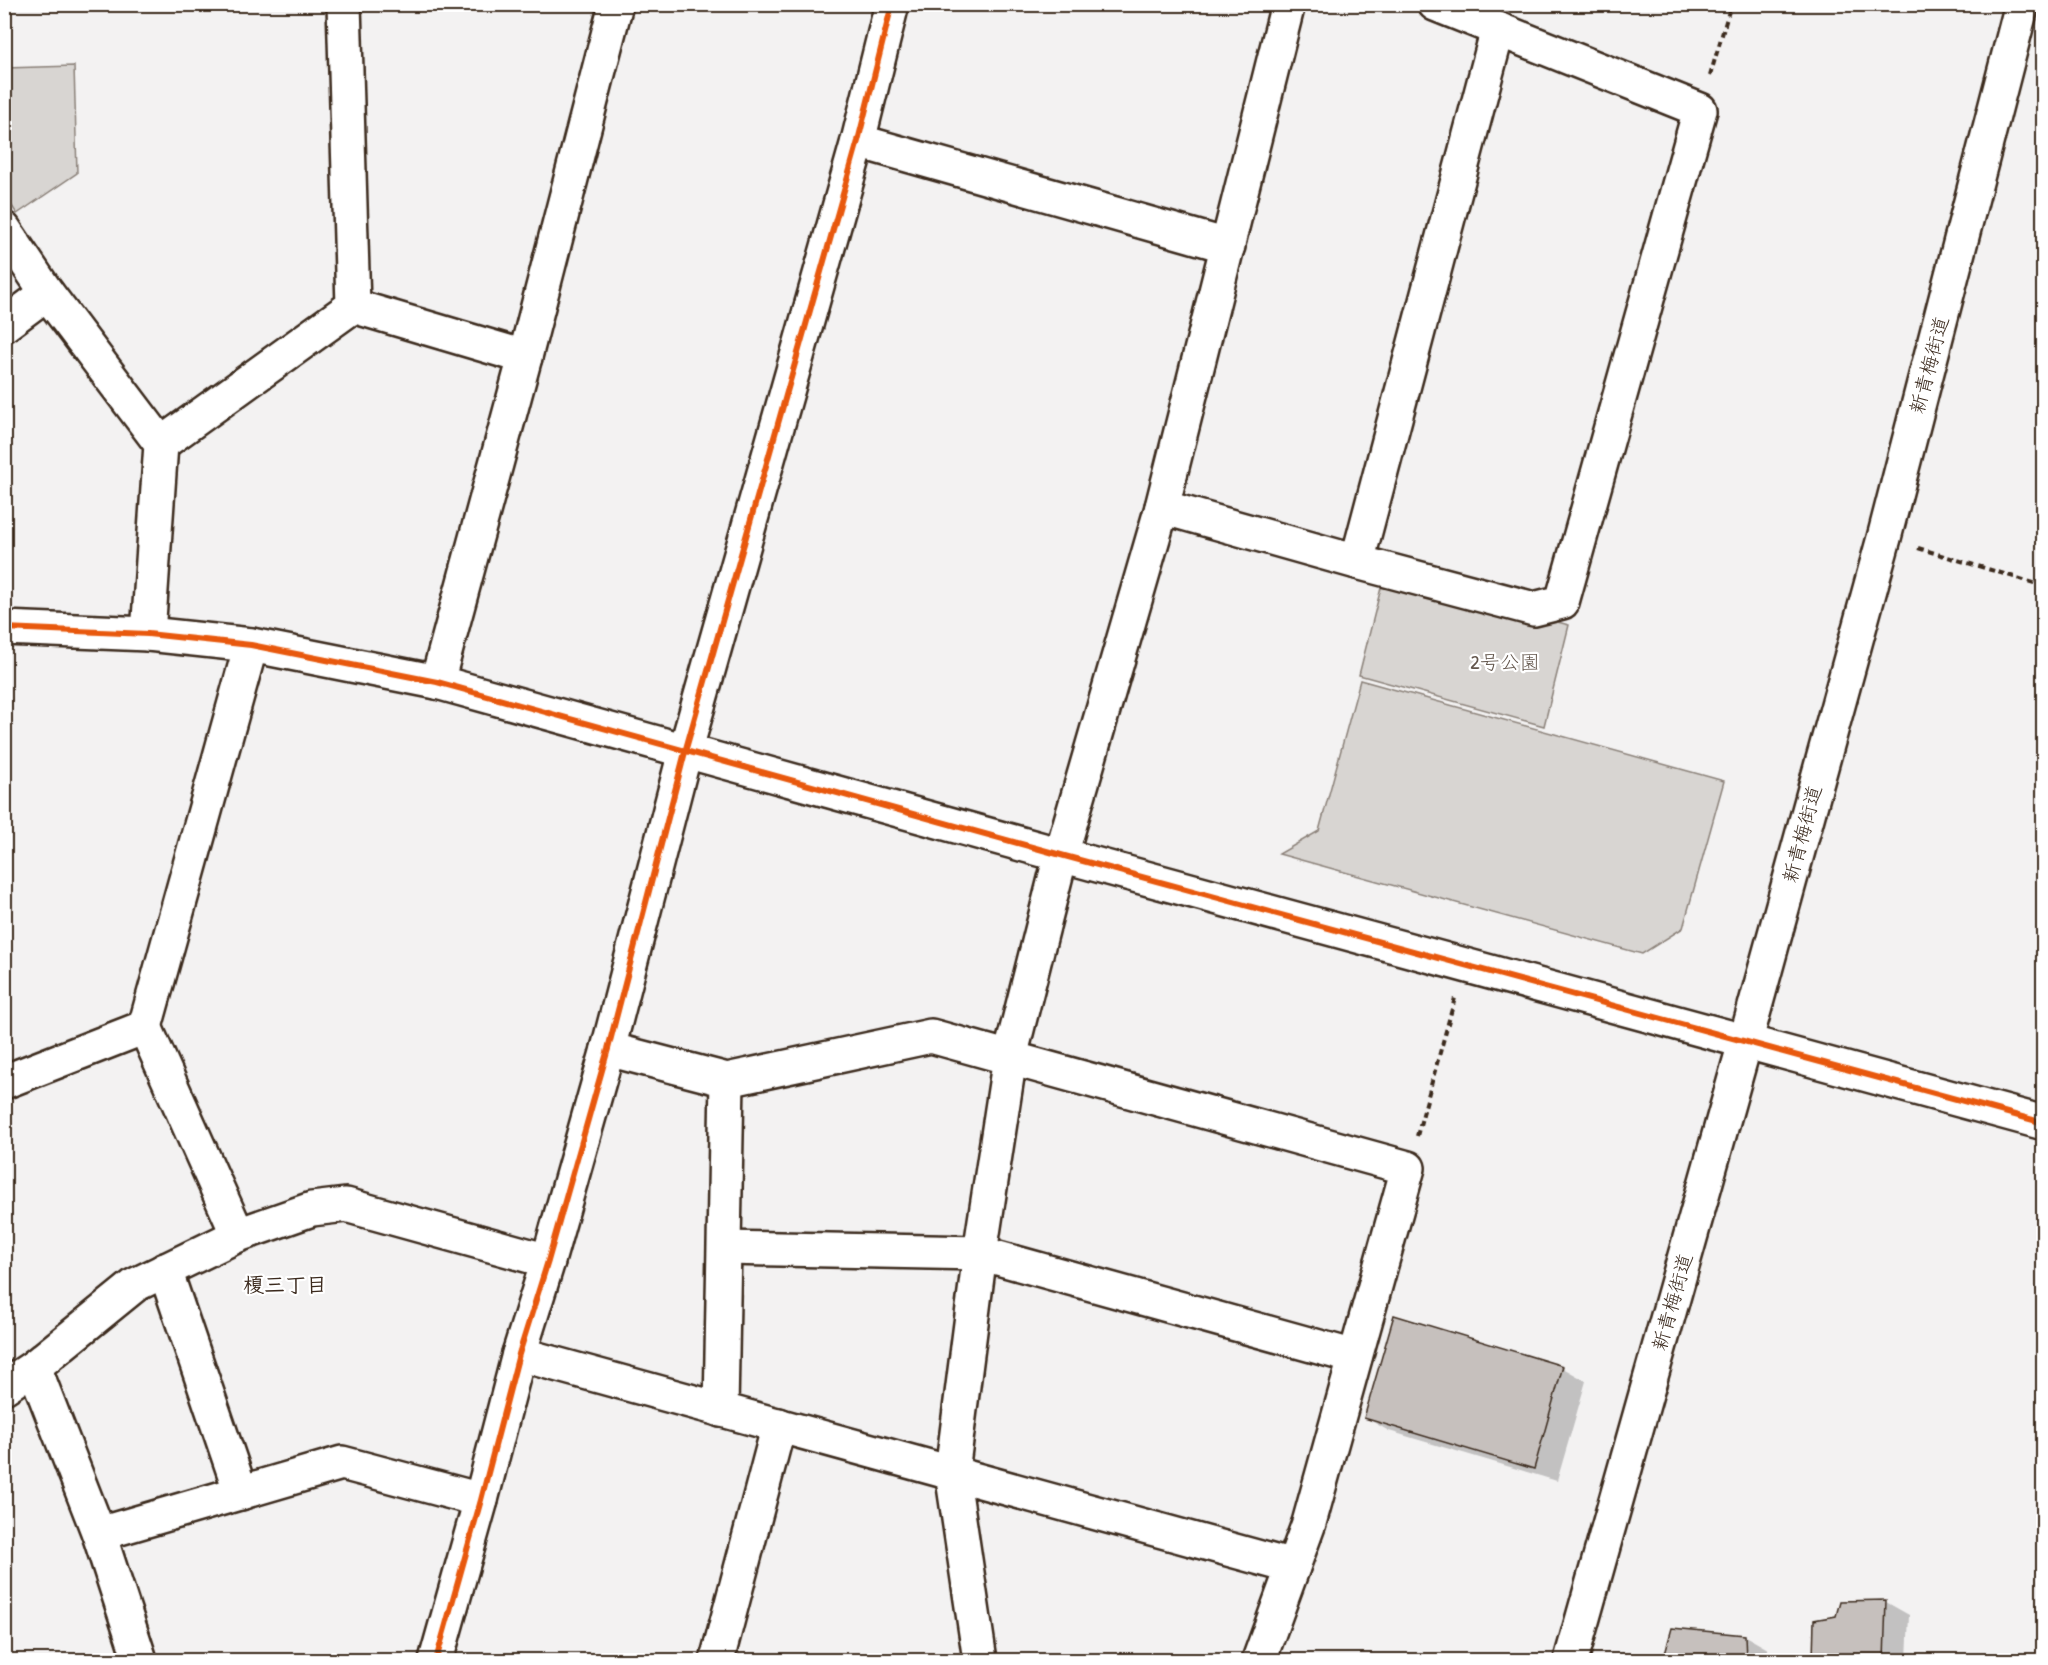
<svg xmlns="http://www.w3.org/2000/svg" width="2048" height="1665" font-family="'Patrick Hand','Klee One',sans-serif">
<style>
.green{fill:#d8d5d2;stroke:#8a8078;stroke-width:1.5}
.shadow{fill:#0003}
.building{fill:#c6c0bd;stroke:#3b2a1e;stroke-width:1.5}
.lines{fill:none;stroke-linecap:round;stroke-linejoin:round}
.minor-casing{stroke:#3b2a1e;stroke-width:38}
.major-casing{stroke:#3b2a1e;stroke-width:38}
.path{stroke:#3b2a1e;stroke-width:4;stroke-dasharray:6 4.5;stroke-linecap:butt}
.minor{stroke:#fff;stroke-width:33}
.major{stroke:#fff;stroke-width:33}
.cycleway-casing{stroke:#fff;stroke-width:10}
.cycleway{stroke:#e8590c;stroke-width:6}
.labels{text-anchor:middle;stroke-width:4.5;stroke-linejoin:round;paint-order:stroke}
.street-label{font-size:20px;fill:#3b2a1e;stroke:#fff}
.park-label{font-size:20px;fill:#62554b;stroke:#fff}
.neighbourhood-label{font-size:21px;font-weight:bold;fill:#3b2a1e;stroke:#fff}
</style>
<rect width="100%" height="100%" fill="#f3f2f2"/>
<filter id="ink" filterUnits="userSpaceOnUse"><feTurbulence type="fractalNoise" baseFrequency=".0167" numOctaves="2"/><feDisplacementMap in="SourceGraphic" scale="12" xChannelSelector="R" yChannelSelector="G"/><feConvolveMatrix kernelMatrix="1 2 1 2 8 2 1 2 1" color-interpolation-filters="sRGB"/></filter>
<g filter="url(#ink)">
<!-- green -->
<g class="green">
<polygon points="74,66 77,173 17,214 5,195 5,68"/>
<polygon points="1384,576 1569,625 1544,726 1359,675"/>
<polygon points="1360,680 1724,781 1683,928 1642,954 1279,854 1319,831"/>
</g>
<!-- shadow -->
<g class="shadow">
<polygon points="1395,1317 1563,1368 1586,1381 1557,1481 1389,1431 1366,1418"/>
<polygon points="1886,1602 1909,1615 1907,1660 1815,1660 1815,1622 1837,1617"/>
<polygon points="1673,1629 1745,1636 1768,1649 1768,1660 1665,1660"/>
</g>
<!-- building -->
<g class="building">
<polygon points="1394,1315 1563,1366 1534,1469 1364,1418"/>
<polygon points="1886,1600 1884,1660 1813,1660 1814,1620 1836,1616 1840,1601"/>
<polygon points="1672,1628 1745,1635 1746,1660 1663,1660"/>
</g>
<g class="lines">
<!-- minor casing -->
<g class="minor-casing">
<g id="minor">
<polyline points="858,141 1228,246"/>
<polyline points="4,229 47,293 161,444 148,634"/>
<polyline points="353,306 525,357"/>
<polyline points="4,325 47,293"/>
<polyline points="161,444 353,306 344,4"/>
<polyline points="1162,507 1357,562 1534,609 1562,602 1700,110 1435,4"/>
<polyline points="1357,562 1498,29"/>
<polyline points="4,628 148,634 251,645 437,682 1061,855 2044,1123"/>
<polyline points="437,682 525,357 616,4"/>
<polyline points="145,1027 251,645"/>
<polyline points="608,1049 727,1080 931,1036 1408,1168 1309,1523 1259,1660"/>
<polyline points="4,1082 145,1027 238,1235"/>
<polyline points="725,1248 980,1253 1355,1357"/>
<polyline points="165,1270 241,1493"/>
<polyline points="519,1354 1293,1567"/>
<polyline points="34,1367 99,1534 140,1660"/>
<polyline points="4,1387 34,1367 135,1285 238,1235 312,1209 346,1205 548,1261"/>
<polyline points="721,1410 727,1080"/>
<polyline points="99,1534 342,1463 481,1500"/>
<polyline points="436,1660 481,1500 519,1354 548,1261 608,1049 685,752 858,141 892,4"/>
<polyline points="717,1660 779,1425"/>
<polyline points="980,1660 952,1472 980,1253 1010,1057 1061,855 1162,507 1288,4"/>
</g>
</g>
<!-- major casing -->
<g class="major-casing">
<polyline id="major" points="1571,1660 1745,1043 1884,538 2022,4"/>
</g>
<!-- path -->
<g class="path">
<polyline points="1710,76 1731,4"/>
<polyline points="1918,548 2044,586"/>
<polyline points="1417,1136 1455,998"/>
</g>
<!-- minor -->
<use href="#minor" class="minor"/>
<!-- major -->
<use href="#major" class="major"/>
<!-- cycleway casing -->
<g class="cycleway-casing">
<g id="cycleway">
<polyline points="4,628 148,634 251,645 437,682 1061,855 2044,1123"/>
<polyline points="436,1660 481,1500 519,1354 548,1261 608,1049 685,752 858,141 892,4"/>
</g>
</g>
<!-- cycleway -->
<use href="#cycleway" class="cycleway"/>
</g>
</g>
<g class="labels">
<!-- street labels -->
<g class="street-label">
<text transform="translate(1929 365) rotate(-75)" y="7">新青梅街道</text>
<text transform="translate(1802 834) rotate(-75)" y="7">新青梅街道</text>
<text transform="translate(1672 1302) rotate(-74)" y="7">新青梅街道</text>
</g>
<!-- park labels -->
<g class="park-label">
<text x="1505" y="669">2号公園</text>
</g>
<!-- neighbourhood labels -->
<g class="neighbourhood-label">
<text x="285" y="1292">榎三丁目</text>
</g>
</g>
<!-- margin -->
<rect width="2048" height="1665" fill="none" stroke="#fff" stroke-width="24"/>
<rect x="12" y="12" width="2024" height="1641" fill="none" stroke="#3b2a1e" stroke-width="2" filter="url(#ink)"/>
</svg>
